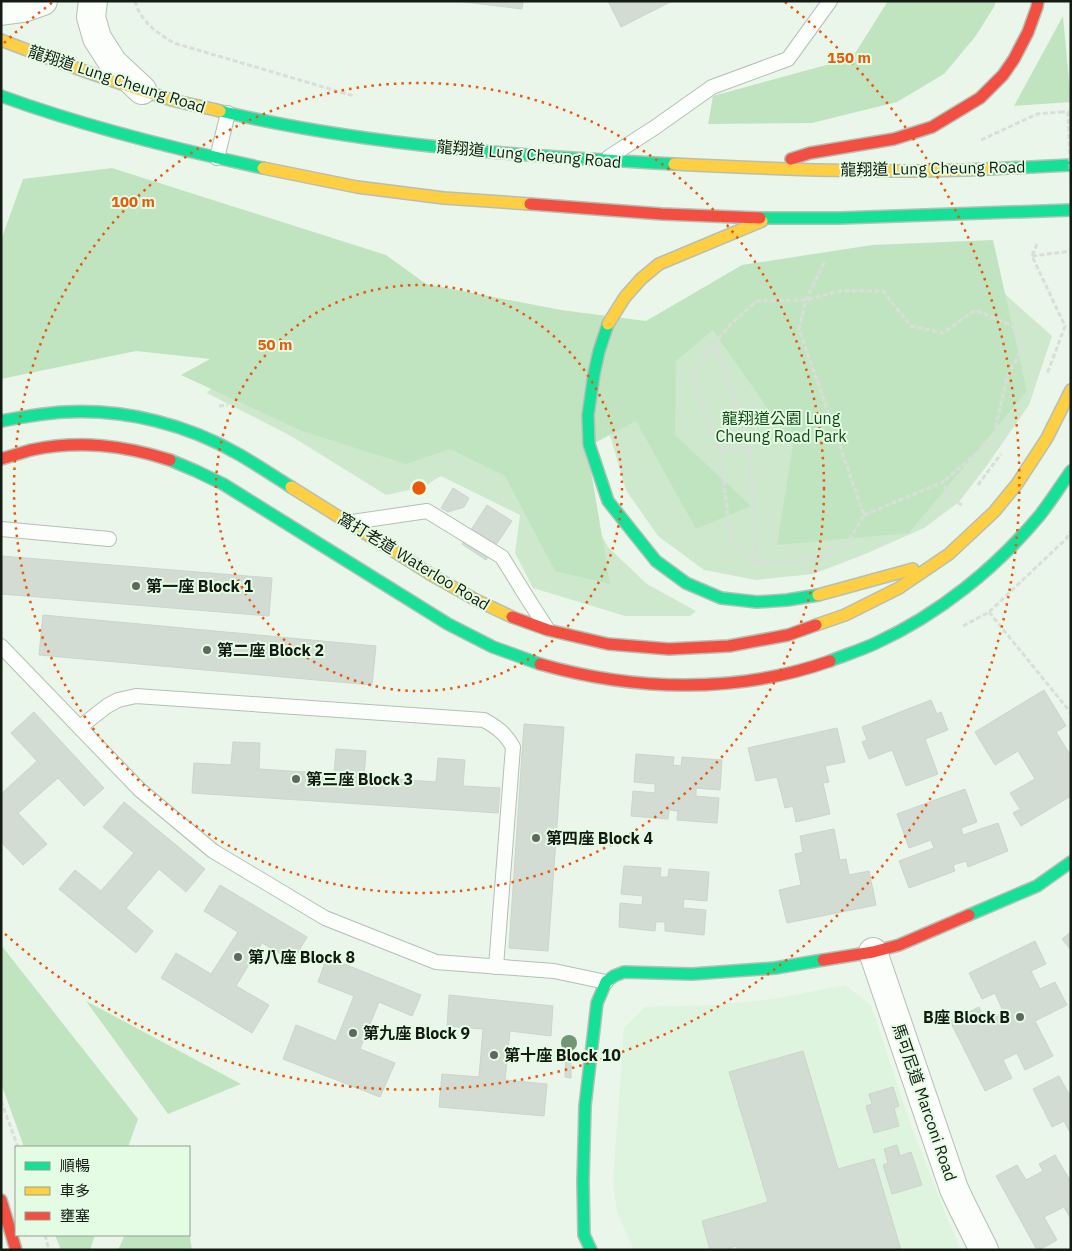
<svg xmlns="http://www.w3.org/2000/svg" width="1072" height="1251" font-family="'IBM Plex Sans','Noto Sans TC',sans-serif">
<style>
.built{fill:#dff4de}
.green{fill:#cee8cd}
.forest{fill:#c0e4c0}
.building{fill:#d2dcd2;stroke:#cbd5cb}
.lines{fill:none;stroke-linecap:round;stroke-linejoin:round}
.lane-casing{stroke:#b5bfb5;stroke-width:16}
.street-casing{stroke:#b5bfb5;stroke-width:30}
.fast-casing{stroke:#b5bfb5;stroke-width:14}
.slow-casing{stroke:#b5bfb5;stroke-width:14}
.jam-casing{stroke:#b5bfb5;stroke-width:14}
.path{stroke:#dadeda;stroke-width:3;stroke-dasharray:5 2.5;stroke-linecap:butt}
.lane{stroke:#fcfefc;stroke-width:14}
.street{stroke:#fcfefc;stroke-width:28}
.fast{stroke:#16e098;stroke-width:11}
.slow{stroke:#ffcf43;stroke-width:11}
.jam{stroke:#f24e42;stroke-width:11}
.path-bridge{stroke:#dadeda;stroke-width:3;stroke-dasharray:5 2.5;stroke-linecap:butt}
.tree{fill:#729775}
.ring{fill:none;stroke:#e8590c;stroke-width:2.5;stroke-dasharray:2.5 5}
.poi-dot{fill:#5e685e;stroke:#e4fce4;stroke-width:2}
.labels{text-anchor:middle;stroke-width:4;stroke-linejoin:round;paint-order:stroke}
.street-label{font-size:16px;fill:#131b12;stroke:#e4fce4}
.park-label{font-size:16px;fill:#104915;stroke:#e4fce4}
.poi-label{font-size:16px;font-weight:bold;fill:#131b12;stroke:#e4fce4;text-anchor:start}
.centre{fill:#e8590c;stroke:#e4fce4;stroke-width:2.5}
.ring-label{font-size:15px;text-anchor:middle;font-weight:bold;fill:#e8590c;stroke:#e4fce4;stroke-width:4;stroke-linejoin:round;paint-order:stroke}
</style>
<rect width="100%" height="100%" fill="#eaf6ea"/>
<!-- built -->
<polygon class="built" points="845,985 871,1005 913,1131 951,1227 961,1250 634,1250 617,1212 613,1182 624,1028 645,1007 714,1005 773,999"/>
<!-- green -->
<g class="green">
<polygon points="979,271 1052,336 1029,405 988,464 959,502 924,528 863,555 813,574 756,580 704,570 658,536 626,490 610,435 617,388 647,338"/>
<polygon points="360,341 584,503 608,547 647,584 696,611 690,616 625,616 533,588 515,553 520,515 441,476 423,487 386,495 291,436 207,393 218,381"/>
</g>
<!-- forest -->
<g class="forest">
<polygon points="888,1 996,1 994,7 975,37 944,74 897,102 812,123 708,124 713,96 852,58"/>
<polygon points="1063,16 1071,102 1014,106"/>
<polygon points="112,168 386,255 426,284 561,310 646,321 742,265 872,245 993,240 1027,391 909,533 777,545 793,445 713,330 676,361 675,435 751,506 696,529 636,421 587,447 610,584 555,571 505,476 450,449 406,464 302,431 181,375 210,359 136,351 1,379 1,240 23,179"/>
<polygon points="1,945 138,1119 128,1147 24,1147 1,1083"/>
<polygon points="86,1001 241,1084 168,1114"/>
<polygon points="189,1230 192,1250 118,1250 125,1235 189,1235"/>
<polygon points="55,1235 95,1235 90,1250 61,1250"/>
</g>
<!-- building -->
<g class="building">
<polygon points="457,1 523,1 522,9"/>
<polygon points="608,1 672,1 621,27"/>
<polygon points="453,488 469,498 464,507 448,512 441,508"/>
<polygon points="487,505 512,521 486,560 462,544"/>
<polygon points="1,556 272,578 269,616 1,594"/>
<polygon points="43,615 376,646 372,685 39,655"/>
<polygon points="1044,690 1066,726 1056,732 1071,756 1071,796 1021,826 1013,813 1020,809 1010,793 1035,779 1018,751 995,765 975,732"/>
<polygon points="931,700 937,714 941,712 948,730 925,739 938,774 906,786 892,750 869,759 862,742 867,740 862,727"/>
<polygon points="34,712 104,788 84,806 58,778 18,813 47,844 23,865 1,842 1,794 37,761 11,733"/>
<polygon points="524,724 564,727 548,951 509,948"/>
<polygon points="837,728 845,762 825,766 829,782 823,783 830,814 796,822 793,806 785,808 777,777 756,781 748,748"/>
<polygon points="233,742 260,743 259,769 334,774 336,749 366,751 364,777 436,782 438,758 465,760 463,786 500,788 498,813 192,793 194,763 231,765"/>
<polygon points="636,754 674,757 673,765 681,766 682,757 722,760 720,790 696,788 696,796 719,798 717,823 677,820 678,811 669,810 668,819 631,816 633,791 655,793 655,784 634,782"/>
<polygon points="965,789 977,822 961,828 963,835 998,823 1008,851 968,867 966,861 953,865 955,871 909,888 899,861 934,848 931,840 909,848 897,814"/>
<polygon points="124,802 205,869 186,892 159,869 126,908 153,931 136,953 59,889 75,870 101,891 134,853 103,827"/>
<polygon points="834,829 840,860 846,859 849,875 869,871 876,905 787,923 779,890 801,885 795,854 803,852 800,836"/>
<polygon points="624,866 661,868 660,877 668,877 669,869 709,872 707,901 684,899 683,908 706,910 704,935 665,931 665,922 656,922 655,931 619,927 620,903 642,905 643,896 621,894"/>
<polygon points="220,885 307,937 293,961 262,943 236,986 269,1005 252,1033 161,978 176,953 211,974 238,932 204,911"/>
<polygon points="1071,932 1071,950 1062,939"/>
<polygon points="1035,941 1046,964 1031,971 1040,989 1055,982 1067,1005 1035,1021 1053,1056 1025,1070 1017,1053 1003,1060 1012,1078 985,1091 950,1021 979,1007 986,1022 1004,1013 995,993 982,999 969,973"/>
<polygon points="327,957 421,995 412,1016 379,1002 360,1049 395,1063 380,1097 283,1059 296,1025 336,1041 354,996 318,982"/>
<polygon points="449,995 553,1006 551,1036 510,1031 505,1080 547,1084 544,1116 439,1107 442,1074 479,1077 483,1029 447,1026"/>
<polygon points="803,1051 838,1169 874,1159 901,1250 738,1250 736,1246 724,1250 710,1250 702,1221 768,1202 729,1072"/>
<polygon points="566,1053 571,1053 571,1078 565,1077"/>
<polygon points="1059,1076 1070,1096 1071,1096 1071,1134 1064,1121 1052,1127 1033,1089"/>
<polygon points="893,1087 899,1106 894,1108 899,1126 874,1133 866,1106 872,1104 869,1094"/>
<polygon points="897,1145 900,1156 911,1152 922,1185 892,1194 883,1165 888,1163 884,1149"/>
<polygon points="1055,1155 1071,1182 1071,1219 1064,1207 1044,1217 1057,1240 1039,1250 1037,1250 996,1176 1017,1165 1026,1180 1043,1171 1039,1164"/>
</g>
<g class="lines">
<!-- lane casing -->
<g class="lane-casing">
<g id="lane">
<polyline points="609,157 654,128 712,87 788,59 830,1"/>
<polyline points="217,158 228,113"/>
<polyline points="352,522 427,511 502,557 526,596 546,627"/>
<polyline points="1,529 109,539"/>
<polyline points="1,646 140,790 213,851 325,918 436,962 554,971 606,982"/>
<path d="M80,727l27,-21 11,-6 18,-4 348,24c14,8 21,13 29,27l-17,220"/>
</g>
</g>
<!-- street casing -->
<g class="street-casing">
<g id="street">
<polyline points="93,1 91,17 97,38 113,63 142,90"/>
<polyline points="1,11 23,8 43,1"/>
<polyline points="873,952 954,1189 963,1208 984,1250"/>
</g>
</g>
<!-- fast casing -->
<g class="fast-casing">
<g id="fast">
<path d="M1,96c85,31 174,53 262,72"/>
<path d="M220,111c147,35 303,45 454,53"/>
<polyline points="988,169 1071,165"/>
<polyline points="760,218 840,218 1071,210"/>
<polyline points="608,324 599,351 594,374 588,415 589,444 608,501 656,561 686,583 721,598 757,602 787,600 818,595"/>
<path d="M1,421c21,-4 42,-8 64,-9 60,-3 122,12 175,43 17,10 34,21 51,32"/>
<polyline points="170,460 196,471 223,484 448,624 493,647 540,664"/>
<path d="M830,661c15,-6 31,-11 46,-18 63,-29 120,-75 164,-128 11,-14 21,-30 31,-44"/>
<polyline points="969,915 1037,886 1071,862"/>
<polyline points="591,1250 584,1235 583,1181 585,1106 597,1003 606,982 614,976 624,972 692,974 775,968 823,960"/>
</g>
</g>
<!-- slow casing -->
<g class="slow-casing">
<g id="slow">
<path d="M1,40c56,22 113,42 171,60 15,4 32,7 48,11"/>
<path d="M674,164c104,5 211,10 314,5"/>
<polyline points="263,168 357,187 444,198 530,204"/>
<polyline points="608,324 625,297 641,279 659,264 762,221"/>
<polyline points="291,487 435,577 476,600 512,617"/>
<polyline points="818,595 913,569"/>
<polyline points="816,625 845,615 899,588 949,554 994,512 1017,484 1047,438 1071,390"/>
</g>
</g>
<!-- jam casing -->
<g class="jam-casing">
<g id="jam">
<polyline points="791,159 810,153 894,139 932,127 980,98 1003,75 1014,59 1028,32 1037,7 1038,1"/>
<polyline points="530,204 662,214 760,218"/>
<path d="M1,459c10,-3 20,-6 30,-9 48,-10 92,-5 139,10"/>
<polyline points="512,617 548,630 608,644 669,649 729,646 788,635 816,625"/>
<path d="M540,664c94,27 197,30 290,-3"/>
<polyline points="823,960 873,952 899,945 969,915"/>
<polyline points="1,1200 16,1250"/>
</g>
</g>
<!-- path -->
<g class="path">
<path d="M135,1c5,20 22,32 39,42l180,53"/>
<polyline points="981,140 1037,114 1060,112"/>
<polyline points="1037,244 1032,256 1065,326 1047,374"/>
<polyline points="1032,256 1071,251"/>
<polyline points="715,343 692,376 720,450 731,543 758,564 818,559 847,544 864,515 799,329 806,300 825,261"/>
<polyline points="219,406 228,405"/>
<polyline points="720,450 749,447"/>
<polyline points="978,485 1001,454"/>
<polyline points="864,515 943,482 950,498 962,505"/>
<polyline points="758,564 749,447 715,343 730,325 757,301 806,300 840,291 883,291 911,326 943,333 975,310 1013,326 1022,349 1007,377 993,439 943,482"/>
<polyline points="989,612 1071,713"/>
<polyline points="963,626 989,612 1066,539 1071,531"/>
<polyline points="1,1101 18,1147"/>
<polyline points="45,1235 49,1250"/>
</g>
<!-- lane -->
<use href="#lane" class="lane"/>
<!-- street -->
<use href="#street" class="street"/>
<!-- fast -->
<use href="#fast" class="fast"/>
<!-- slow -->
<use href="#slow" class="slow"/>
<!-- jam -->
<use href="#jam" class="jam"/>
<!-- path-bridge -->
<polyline class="path-bridge" points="1060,112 1068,112 1071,187"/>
</g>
<!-- trees -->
<circle class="tree" cx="569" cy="1043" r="8"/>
<!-- distance rings -->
<g class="ring">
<circle cx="419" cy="488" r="203"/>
<circle cx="419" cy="488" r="405"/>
<path d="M4 43A608 608 0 0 1 53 2M785 2A608 608 0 1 1 4 933"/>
</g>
<!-- markers -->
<g class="poi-dot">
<circle cx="136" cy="586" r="5"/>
<circle cx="207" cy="650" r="5"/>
<circle cx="296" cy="779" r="5"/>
<circle cx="536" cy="838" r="5"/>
<circle cx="238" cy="957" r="5"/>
<circle cx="1020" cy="1017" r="5"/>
<circle cx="353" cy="1033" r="5"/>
<circle cx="494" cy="1055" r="5"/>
</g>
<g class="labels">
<!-- street labels -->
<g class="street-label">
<text transform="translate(117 79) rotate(18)" y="6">龍翔道 Lung Cheung Road</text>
<text transform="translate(529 154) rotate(5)" y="6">龍翔道 Lung Cheung Road</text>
<text transform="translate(933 168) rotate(-1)" y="6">龍翔道 Lung Cheung Road</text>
<text transform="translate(414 561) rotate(31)" y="6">窩打老道 Waterloo Road</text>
<text transform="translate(925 1102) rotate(71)" y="6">馬可尼道 Marconi Road</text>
</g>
<!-- park labels -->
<g class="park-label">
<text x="781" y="424">龍翔道公園 Lung<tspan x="781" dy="18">Cheung Road Park</tspan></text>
</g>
<!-- poi labels -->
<g class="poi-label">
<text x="146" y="592">第一座 Block 1</text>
<text x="217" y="656">第二座 Block 2</text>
<text x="306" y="785">第三座 Block 3</text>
<text x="546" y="844">第四座 Block 4</text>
<text x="248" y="963">第八座 Block 8</text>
<text x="1010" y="1023" text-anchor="end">B座 Block B</text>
<text x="363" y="1039">第九座 Block 9</text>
<text x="504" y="1061">第十座 Block 10</text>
</g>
</g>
<circle cx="419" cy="488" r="8" class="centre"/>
<g class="ring-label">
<text x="849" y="63">150 m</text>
<text x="133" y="207">100 m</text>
<text x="275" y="350">50 m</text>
</g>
<!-- border -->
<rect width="1072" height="1251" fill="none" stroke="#131b12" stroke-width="5"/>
<!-- legend -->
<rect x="15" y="1146" width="175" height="90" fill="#e4fce4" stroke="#90a290"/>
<rect x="25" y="1162" width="25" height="8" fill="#16e098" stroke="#90a290"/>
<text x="60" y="1171" font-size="15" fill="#131b12">順暢</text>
<rect x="25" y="1187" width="25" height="8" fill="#ffcf43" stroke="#90a290"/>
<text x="60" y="1196" font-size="15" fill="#131b12">車多</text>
<rect x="25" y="1212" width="25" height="8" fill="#f24e42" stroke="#90a290"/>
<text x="60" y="1221" font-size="15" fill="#131b12">壅塞</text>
</svg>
